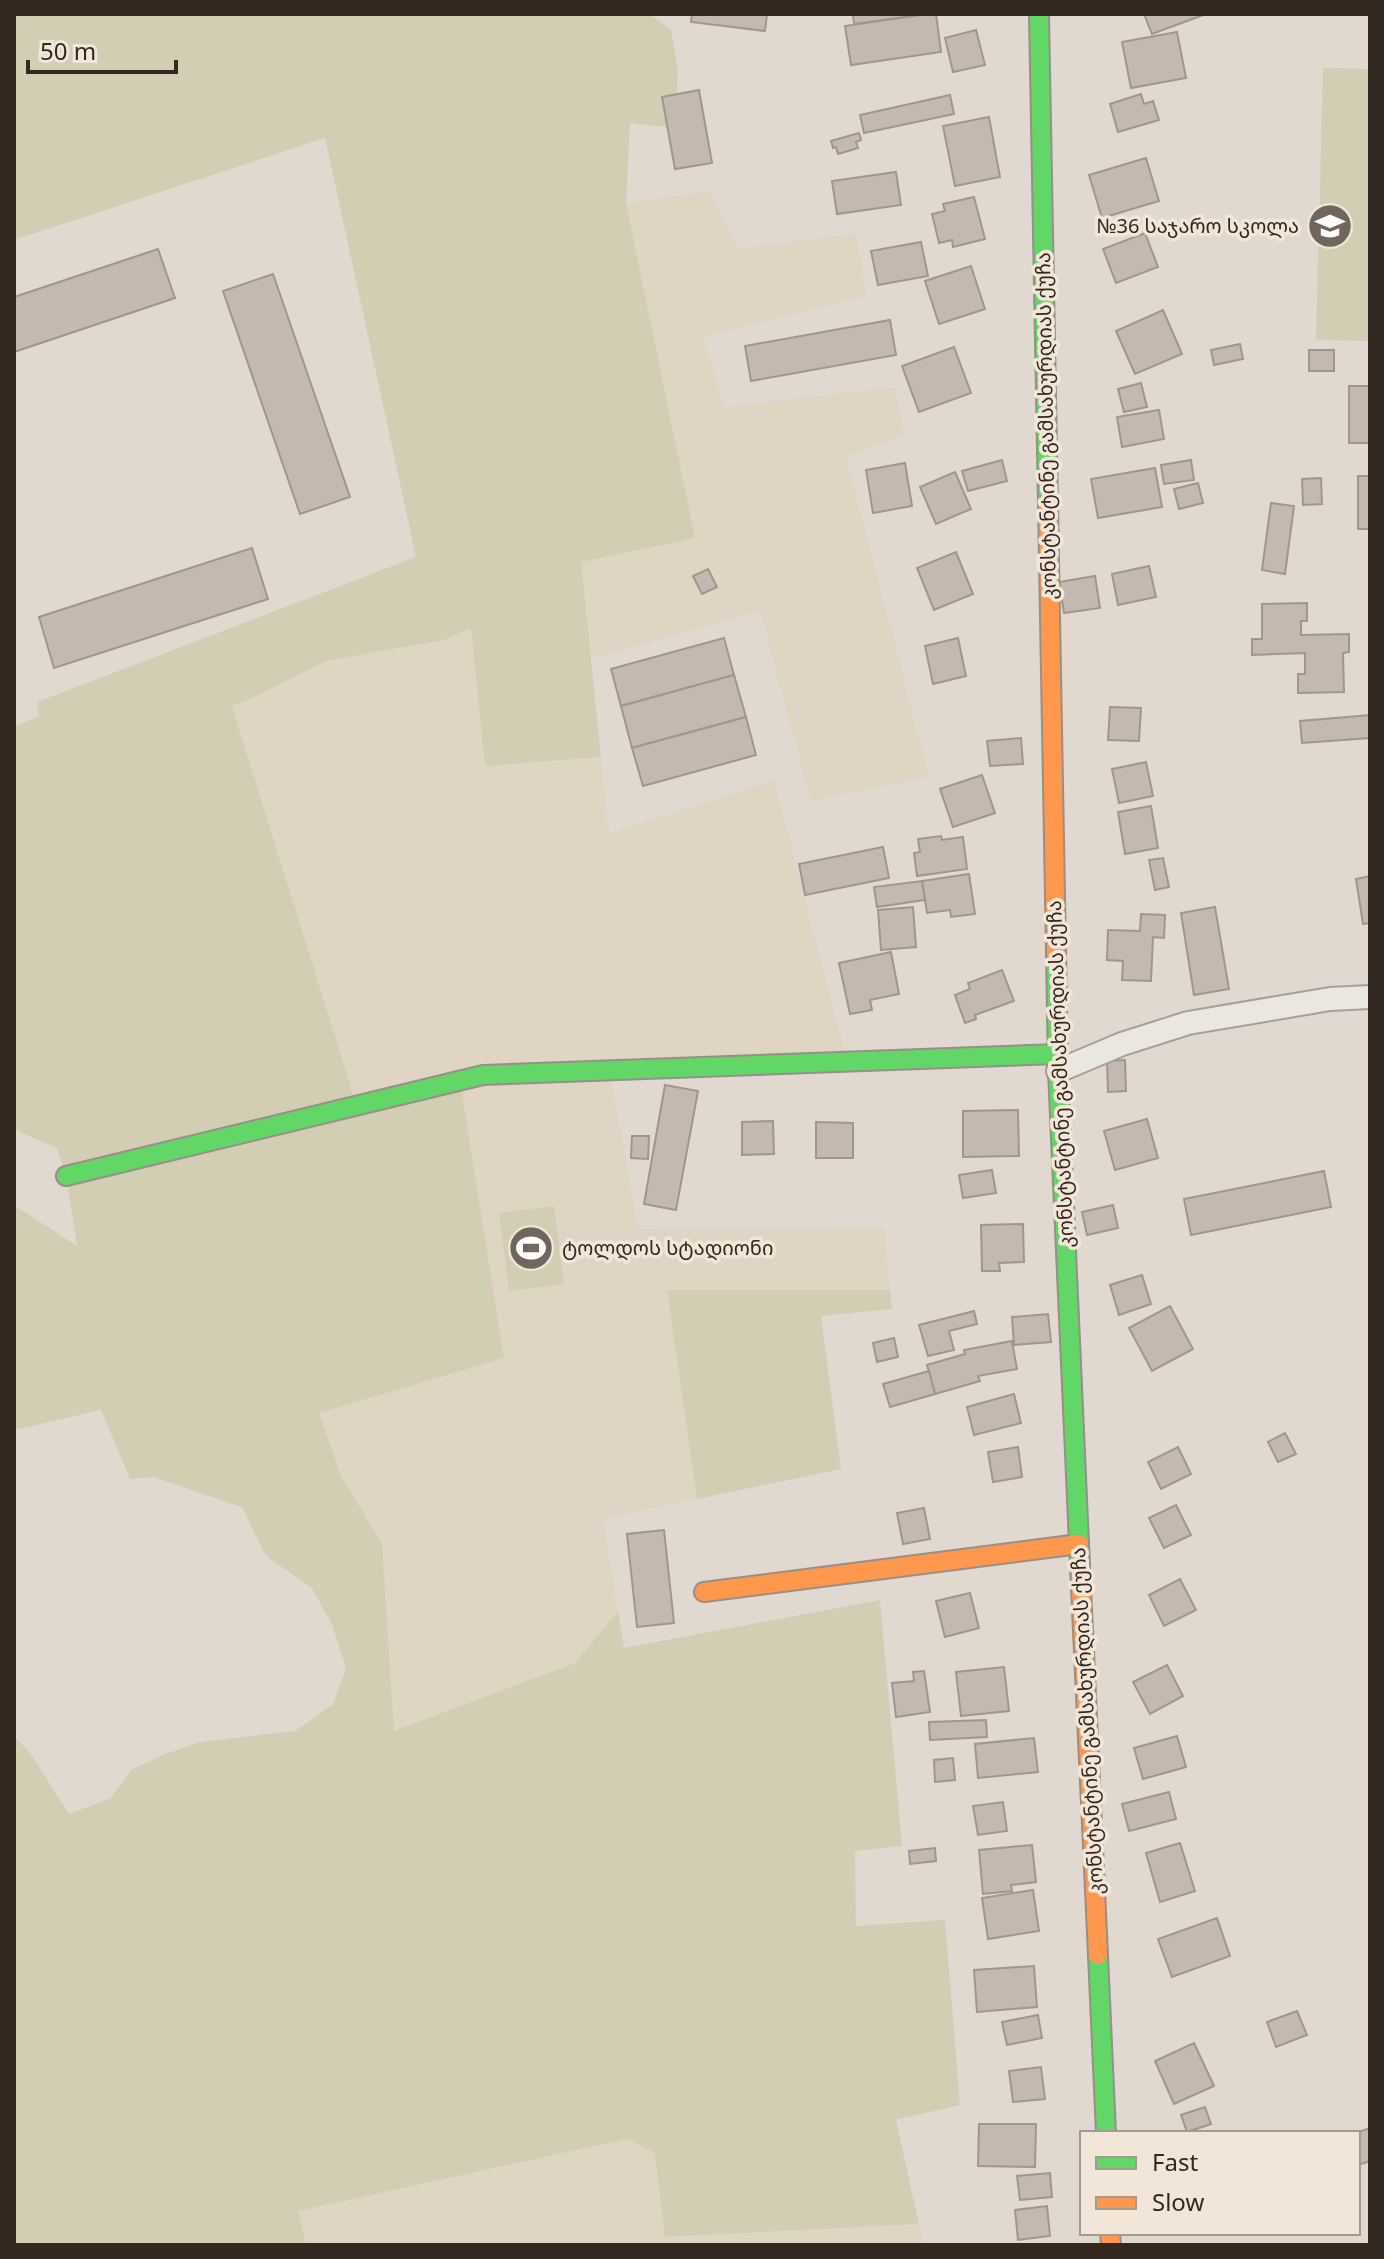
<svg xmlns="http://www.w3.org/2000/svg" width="1384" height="2259" font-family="Georgia,'Noto Sans Georgian',serif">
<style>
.farmland{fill:#dfd5c2}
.green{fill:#d2ceb4}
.building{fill:#c5b8b1;stroke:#a1968f;stroke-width:2}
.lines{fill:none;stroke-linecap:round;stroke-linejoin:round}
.street-casing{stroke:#a79f98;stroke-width:26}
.fast-casing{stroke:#978f88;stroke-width:22}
.slow-casing{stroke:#978f88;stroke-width:22}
.street{stroke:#eae6e0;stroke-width:22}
.fast{stroke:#63d668;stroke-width:18}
.slow{stroke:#ff974d;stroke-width:18}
.labels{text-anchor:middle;stroke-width:7;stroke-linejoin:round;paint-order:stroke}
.poi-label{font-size:20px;fill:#352821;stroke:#f1e6d7;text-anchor:end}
.street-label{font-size:20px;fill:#352821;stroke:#f1e6d7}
</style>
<rect width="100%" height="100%" fill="#e1d9d0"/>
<!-- farmland -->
<g class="farmland">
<polygon points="710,191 738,249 856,233 867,296 703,337 724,407 895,387 905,436 846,456 929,777 811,801 760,611 590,659 580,562 695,538 626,203"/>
<polygon points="472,628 485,765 601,757 609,834 774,780 847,1062 610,1071 638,1229 884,1228 890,1290 667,1290 697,1499 603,1519 618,1611 575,1663 394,1732 382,1544 341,1476 319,1413 504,1357 463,1100 463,1081 354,1106 350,1083 232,705 252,698 325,661 444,640"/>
<polygon points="627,2139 655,2152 666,2237 919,2224 924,2245 306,2245 297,2211"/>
</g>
<!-- green -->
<g class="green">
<polygon points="14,14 649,14 671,29 678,70 675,128 630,123 626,203 695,538 581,562 601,757 485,766 471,628 444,640 325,661 252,698 232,706 350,1084 354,1106 463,1080 463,1100 504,1358 319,1413 341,1476 382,1544 394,1731 575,1663 618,1611 624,1648 880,1600 902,1846 855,1851 856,1926 945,1920 960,2105 896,2120 919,2224 665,2237 655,2153 627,2139 298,2211 306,2245 14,2245 14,1736 31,1754 69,1814 111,1798 131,1770 163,1755 200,1742 295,1731 333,1704 346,1668 332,1624 311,1587 266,1556 242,1507 153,1477 130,1479 101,1410 14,1430 14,1205 77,1246 66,1176 57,1148 17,1131 14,1113 14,727 39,716 37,702 416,557 325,138 14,240"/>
<polygon points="1323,68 1370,69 1370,341 1316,340"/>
<polygon points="554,1206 564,1284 509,1291 499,1213"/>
<polygon points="667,1290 890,1290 892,1309 821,1316 841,1469 697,1499"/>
</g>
<!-- building -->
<g class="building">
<polygon points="692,14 767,14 765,31 691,22"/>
<polygon points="853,14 927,14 854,24"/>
<polygon points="927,14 936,14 941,52 851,65 845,26"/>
<polygon points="1144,14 1206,14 1152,34"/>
<polygon points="976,30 985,65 953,72 945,38"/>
<polygon points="1177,32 1186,78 1131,88 1122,42"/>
<polygon points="699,90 712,163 675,169 662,97"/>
<polygon points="1141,94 1144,104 1153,101 1159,120 1118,132 1110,104"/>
<polygon points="950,95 954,114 864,133 860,115"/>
<polygon points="989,117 1000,177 955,186 943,126"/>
<polygon points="859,133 861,140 856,142 858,148 838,154 836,147 833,148 831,141"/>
<polygon points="1146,158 1159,201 1102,218 1089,175"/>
<polygon points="896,172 901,205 837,214 832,181"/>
<polygon points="974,197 985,239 953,247 952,240 939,243 932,214 945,211 943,204"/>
<polygon points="1145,233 1158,267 1116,283 1103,249"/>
<polygon points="921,242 928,276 878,285 871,251"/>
<polygon points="158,249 175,298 14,352 14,297"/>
<polygon points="971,266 985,309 939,324 925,281"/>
<polygon points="273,274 350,497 300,514 223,291"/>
<polygon points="1163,310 1182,354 1135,374 1116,331"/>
<polygon points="890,320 896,355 751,381 745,346"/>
<polygon points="1240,344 1243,359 1214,365 1211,350"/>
<polygon points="954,347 971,393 919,412 902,366"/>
<rect x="1309" y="350" width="25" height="21"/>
<polygon points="1141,383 1147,407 1124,412 1118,389"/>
<rect x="1349" y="386" width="21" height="57"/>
<polygon points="1159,410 1164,439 1122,447 1117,417"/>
<polygon points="1002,460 1007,481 968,491 962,471"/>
<polygon points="1191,460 1194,480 1164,484 1161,465"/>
<polygon points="905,463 912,506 873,513 866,470"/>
<polygon points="1155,468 1162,507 1098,518 1091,479"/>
<polygon points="955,472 971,509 936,524 920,487"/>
<rect x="1358" y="476" width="12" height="53"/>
<polygon points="1321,478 1322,504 1303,505 1302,479"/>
<polygon points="1198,483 1203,503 1179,509 1174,489"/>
<polygon points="1271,503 1294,506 1285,574 1262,570"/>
<polygon points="252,548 268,599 54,668 39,617"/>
<polygon points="956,552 973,594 934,610 917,568"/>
<polygon points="1149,566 1156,597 1118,605 1112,574"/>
<polygon points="708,569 717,587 702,594 693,576"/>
<polygon points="1095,576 1100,608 1064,613 1059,582"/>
<polygon points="1307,603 1307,621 1301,621 1301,635 1349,634 1349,652 1343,653 1344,692 1298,693 1298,674 1305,674 1305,653 1252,655 1252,639 1262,639 1262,604"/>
<polygon points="724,638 734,675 621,706 611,669"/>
<polygon points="958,638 966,676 933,684 925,646"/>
<polygon points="734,675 746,717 632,748 621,706"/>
<polygon points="1110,707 1141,708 1139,741 1108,740"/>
<polygon points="1370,715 1370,738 1302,743 1300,721"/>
<polygon points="746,717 756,755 643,786 632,748"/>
<polygon points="1021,738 1023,764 990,766 987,741"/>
<polygon points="1146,762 1153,796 1119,803 1112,769"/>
<polygon points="982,775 995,813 953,827 940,789"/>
<polygon points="1151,806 1158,848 1125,854 1118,812"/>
<polygon points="941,836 942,840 963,837 967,869 917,876 914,853 920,852 918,839"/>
<polygon points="883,847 889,878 805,895 799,864"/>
<polygon points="1163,858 1169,887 1155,890 1149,860"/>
<polygon points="969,874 975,914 951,917 950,910 927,913 922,881"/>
<polygon points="1370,876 1370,923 1363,924 1356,879"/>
<polygon points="922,881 925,900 877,907 874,887"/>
<polygon points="913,907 916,947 881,950 878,910"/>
<polygon points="1215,907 1229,989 1194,995 1181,913"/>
<polygon points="1141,914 1165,915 1164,938 1153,937 1151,981 1122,980 1123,961 1107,960 1108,930 1140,931"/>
<polygon points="891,952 899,994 870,1000 872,1010 850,1014 839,963"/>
<polygon points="1002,970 1014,1001 975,1015 976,1019 965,1023 955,995 970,989 968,983"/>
<polygon points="1125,1060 1126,1091 1108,1092 1107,1061"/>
<polygon points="665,1085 698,1091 676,1210 644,1204"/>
<polygon points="1018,1110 1019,1156 963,1157 963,1111"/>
<polygon points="1147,1119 1158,1158 1115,1170 1104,1131"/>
<polygon points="773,1121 774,1154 742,1155 742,1122"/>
<polygon points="816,1122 853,1123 853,1158 816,1158"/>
<polygon points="632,1136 649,1136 648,1159 631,1158"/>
<polygon points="992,1170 996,1193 963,1198 959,1175"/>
<polygon points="1324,1171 1331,1207 1191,1235 1184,1199"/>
<polygon points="1113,1205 1118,1228 1087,1235 1082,1212"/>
<polygon points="1023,1224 1024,1262 999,1263 1000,1271 982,1271 981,1225"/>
<polygon points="1142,1275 1151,1304 1119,1315 1110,1285"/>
<polygon points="1170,1306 1193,1349 1152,1371 1129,1328"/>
<polygon points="974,1311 977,1324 949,1331 954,1350 928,1356 919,1325"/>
<polygon points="1048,1314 1051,1342 1014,1345 1012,1317"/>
<polygon points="894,1338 898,1357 877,1362 873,1343"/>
<polygon points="1012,1341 1017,1369 978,1376 980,1381 935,1394 927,1365 965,1354 964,1350"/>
<polygon points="929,1371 935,1394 890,1407 883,1384"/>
<polygon points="1014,1394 1021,1423 974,1435 967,1407"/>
<polygon points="1285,1433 1296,1454 1278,1462 1268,1442"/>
<polygon points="1018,1447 1022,1477 993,1482 988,1452"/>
<polygon points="1178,1447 1191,1474 1161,1489 1148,1462"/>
<polygon points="1176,1505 1191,1535 1164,1548 1149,1518"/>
<polygon points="924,1508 930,1539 903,1544 897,1513"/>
<polygon points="664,1530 674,1623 637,1627 627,1534"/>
<polygon points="1180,1579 1196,1610 1164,1626 1149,1595"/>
<polygon points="970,1593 979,1628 945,1637 936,1601"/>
<polygon points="1167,1665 1183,1696 1150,1714 1133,1682"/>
<polygon points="1004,1667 1009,1711 961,1716 956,1672"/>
<polygon points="924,1671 930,1712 896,1717 892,1683 914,1681 913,1672"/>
<polygon points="986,1720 987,1737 930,1740 929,1722"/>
<polygon points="1177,1736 1186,1767 1143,1779 1134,1748"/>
<polygon points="1034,1738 1038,1772 978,1778 975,1744"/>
<polygon points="953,1758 955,1780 935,1782 934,1760"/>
<polygon points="1169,1792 1176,1819 1129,1831 1122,1804"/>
<polygon points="1003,1802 1007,1831 978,1835 973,1806"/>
<polygon points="1180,1843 1195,1891 1160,1902 1146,1853"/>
<polygon points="1032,1845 1036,1882 1011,1885 1012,1891 983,1894 979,1850"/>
<polygon points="935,1848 936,1861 910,1864 909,1851"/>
<polygon points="1033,1890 1039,1931 988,1939 982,1898"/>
<polygon points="1217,1918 1230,1956 1172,1977 1158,1939"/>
<polygon points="1034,1966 1037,2007 977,2012 974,1970"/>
<polygon points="1297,2011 1307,2035 1276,2047 1267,2022"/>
<polygon points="1038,2015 1042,2038 1007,2045 1002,2022"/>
<polygon points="1194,2043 1214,2086 1174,2104 1155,2061"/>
<polygon points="1041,2067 1045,2099 1013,2102 1009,2071"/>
<polygon points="1205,2107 1211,2124 1187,2132 1181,2115"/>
<polygon points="979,2124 1036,2124 1035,2167 978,2166"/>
<polygon points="1370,2128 1370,2161 1358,2165 1358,2133 1356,2133"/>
<polygon points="1050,2173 1052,2197 1020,2200 1017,2176"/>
<polygon points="1047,2206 1050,2236 1018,2240 1015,2210"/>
</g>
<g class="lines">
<!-- street casing -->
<g class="street-casing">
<polyline id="street" points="1058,1071 1122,1044 1188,1023 1330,999 1370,997"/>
</g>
<!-- fast casing -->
<g class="fast-casing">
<g id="fast">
<polyline points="1039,14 1048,504"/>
<polyline points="1056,952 1058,1071 1080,1566"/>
<polyline points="66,1176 483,1075 1057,1054"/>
<polyline points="1098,1955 1106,2133"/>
</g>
</g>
<!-- slow casing -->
<g class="slow-casing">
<g id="slow">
<polyline points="1048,504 1056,952"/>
<polyline points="1080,1566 1098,1955"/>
<polyline points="704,1592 1079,1544"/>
<polyline points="1110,2233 1111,2245"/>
</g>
</g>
<!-- street -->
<use href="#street" class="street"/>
<!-- fast -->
<use href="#fast" class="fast"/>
<!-- slow -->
<use href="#slow" class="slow"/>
</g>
<!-- icons -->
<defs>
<g id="school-disc" transform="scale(2.3)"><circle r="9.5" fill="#71665e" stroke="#f1e6d7"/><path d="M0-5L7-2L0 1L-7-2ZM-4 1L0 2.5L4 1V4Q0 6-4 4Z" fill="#fff"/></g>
<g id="stadium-disc" transform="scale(2.3)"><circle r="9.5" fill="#71665e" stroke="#f1e6d7"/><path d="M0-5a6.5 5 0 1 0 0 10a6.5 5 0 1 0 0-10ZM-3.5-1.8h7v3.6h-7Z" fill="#fff"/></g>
</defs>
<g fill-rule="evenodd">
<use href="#school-disc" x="1330" y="226"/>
<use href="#stadium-disc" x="531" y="1248"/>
</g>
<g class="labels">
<!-- poi labels -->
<g class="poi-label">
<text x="1299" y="233">№36 საჯარო სკოლა</text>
<text x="562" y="1255" text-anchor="start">ტოლდოს სტადიონი</text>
</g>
<!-- street labels -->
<g class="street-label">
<text transform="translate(1046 426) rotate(-91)" y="7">კონსტანტინე გამსახურდიას ქუჩა</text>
<text transform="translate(1060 1074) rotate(-92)" y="7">კონსტანტინე გამსახურდიას ქუჩა</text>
<text transform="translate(1087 1721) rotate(-93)" y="7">კონსტანტინე გამსახურდიას ქუჩა</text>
</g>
</g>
<!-- border -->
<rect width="1384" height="2259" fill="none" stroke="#352821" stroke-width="32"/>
<!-- legend -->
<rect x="1080" y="2131" width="280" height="104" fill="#f1e6d7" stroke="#a69a8e" stroke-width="2"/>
<rect x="1096" y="2157" width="40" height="12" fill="#63d668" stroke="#a69a8e" stroke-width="2"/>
<text x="1152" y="2171" font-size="24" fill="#352821">Fast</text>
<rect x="1096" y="2197" width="40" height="12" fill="#ff974d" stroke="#a69a8e" stroke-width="2"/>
<text x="1152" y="2211" font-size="24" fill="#352821">Slow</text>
<!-- scale -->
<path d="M28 60v12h148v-12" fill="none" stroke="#352821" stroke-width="4"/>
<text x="40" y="60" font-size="24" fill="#352821" stroke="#f1e6d7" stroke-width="6" paint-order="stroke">50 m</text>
</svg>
